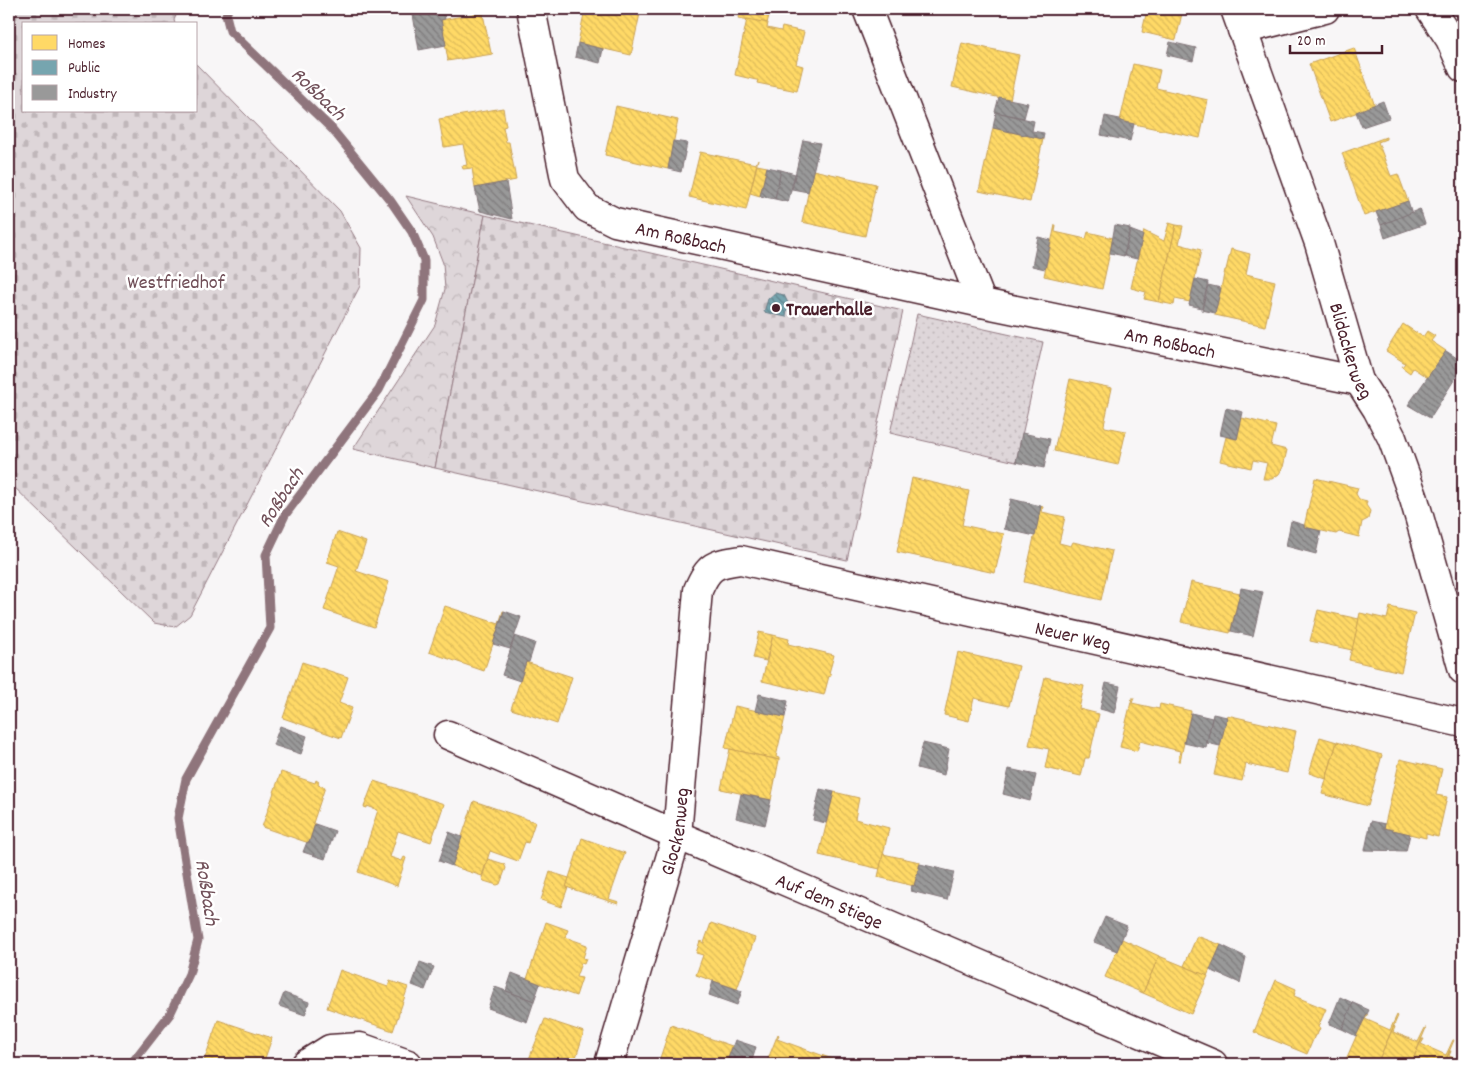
<svg xmlns="http://www.w3.org/2000/svg" width="1472" height="1073" font-family="Dekko,sans-serif">
<style>
.grass{fill:url(#grass-dots);stroke:#947a82}
.forest{fill:url(#forest-crowns);stroke:#947a82}
.cemetery{fill:url(#cemetery-stones);stroke:#947a82}
.homes{fill:url(#homes-back-hatch);stroke:#c9a154}
.public{fill:url(#public-back-hatch);stroke:#697d87}
.industry{fill:url(#industry-back-hatch);stroke:#817478}
.lines{fill:none;stroke-linecap:round;stroke-linejoin:round}
.stream{stroke:#8f747b;stroke-width:9}
.minor-casing{stroke:#4a1f2b;stroke-width:31}
.minor{stroke:#fff;stroke-width:28}
.poi-dot{fill:#4a1f2b;stroke:#fff;stroke-width:2}
.labels{text-anchor:middle;stroke-width:5;stroke-linejoin:round;paint-order:stroke}
.street-label{font-size:20px;fill:#4a1f2b;stroke:#fff}
.park-label{font-size:20px;fill:#6f4d56;stroke:#fff}
.poi-label{font-size:20px;font-weight:bold;fill:#4a1f2b;stroke:#fff;text-anchor:start}
.water-label{font-size:21px;font-style:italic;fill:#72515a;stroke:#fff}
</style>
<defs>
<pattern id="grass-dots" width="8" height="8" patternUnits="userSpaceOnUse" patternTransform="scale(1.25)"><rect width="8" height="8" fill="#ded6d9"/><path d="M2 2h.1M6 6h.1" fill="none" stroke="#c0b7ba" stroke-width="1.8" stroke-linecap="round"/></pattern>
<pattern id="forest-crowns" width="20" height="18" patternUnits="userSpaceOnUse" patternTransform="scale(1.25)"><rect width="20" height="18" fill="#ded6d9"/><path d="M2 6a3 3 0 1 1 6 0M12 15a3 3 0 1 1 6 0" fill="none" stroke="#c0b7ba"/></pattern>
<pattern id="cemetery-stones" width="16" height="16" patternUnits="userSpaceOnUse" patternTransform="scale(1.25)"><rect width="16" height="16" fill="#ded6d9"/><path d="M2 7V4a2 2 0 0 1 4 0v3zM10 15v-3a2 2 0 0 1 4 0v3z" fill="#c0b7ba"/></pattern>
<pattern id="homes-back-hatch" width="6" height="6" patternUnits="userSpaceOnUse" patternTransform="scale(1.25)"><rect width="6" height="6" fill="#ffd966"/><path d="M-1 5l2 2M0 0l6 6M5-1l2 2" fill="none" stroke="#dcba59"/></pattern>
<pattern id="public-back-hatch" width="6" height="6" patternUnits="userSpaceOnUse" patternTransform="scale(1.25)"><rect width="6" height="6" fill="#76a5af"/><path d="M-1 5l2 2M0 0l6 6M5-1l2 2" fill="none" stroke="#63868f"/></pattern>
<pattern id="industry-back-hatch" width="6" height="6" patternUnits="userSpaceOnUse" patternTransform="scale(1.25)"><rect width="6" height="6" fill="#999"/><path d="M-1 5l2 2M0 0l6 6M5-1l2 2" fill="none" stroke="#7f7c7d"/></pattern>
</defs>
<rect width="100%" height="100%" fill="#f8f6f7"/>
<filter id="ink" filterUnits="userSpaceOnUse"><feTurbulence type="fractalNoise" baseFrequency=".02" numOctaves="2"/><feDisplacementMap in="SourceGraphic" scale="10" xChannelSelector="R" yChannelSelector="G"/><feConvolveMatrix kernelMatrix="1 2 1 2 8 2 1 2 1" color-interpolation-filters="sRGB"/></filter>
<g filter="url(#ink)">
<!-- grass -->
<polygon class="grass" points="917,314 1043,342 1016,462 890,433"/>
<!-- forest -->
<polygon class="forest" points="406,196 485,215 435,468 353,449 435,325 445,289 443,263 433,237"/>
<!-- cemetery -->
<g class="cemetery">
<polygon points="9,9 179,9 174,20 175,24 24,24 24,111 196,111 196,64 340,211 361,248 360,286 190,615 175,627 154,623 9,482"/>
<polygon points="485,215 903,311 847,560 435,468"/>
</g>
<!-- homes -->
<g class="homes">
<polygon points="585,9 641,9 631,55 578,43"/>
<polygon points="741,9 771,9 767,23 738,18"/>
<polygon points="1143,9 1183,9 1176,40 1142,32 1147,10"/>
<polygon points="485,12 483,14 491,53 492,53 493,54 447,61 448,60 441,20"/>
<polygon points="747,19 768,23 767,28 781,31 782,27 804,32 796,64 803,66 797,91 757,83 758,80 756,80 735,75"/>
<polygon points="962,43 1019,55 1010,100 952,87"/>
<polygon points="1354,48 1375,106 1330,122 1309,64"/>
<polygon points="1133,64 1160,70 1156,88 1208,100 1200,138 1120,121"/>
<polygon points="616,106 678,120 668,169 605,155"/>
<polygon points="503,108 506,126 503,127 506,142 509,142 516,180 475,188 472,168 463,169 462,166 467,165 463,144 444,147 439,119"/>
<polygon points="993,128 1043,139 1030,202 979,191"/>
<polygon points="1386,137 1386,139 1378,142 1391,176 1398,174 1408,201 1364,216 1342,153"/>
<polygon points="700,152 756,164 758,159 746,210 689,197"/>
<polygon points="757,165 767,167 760,196 750,193"/>
<polygon points="813,170 876,184 865,236 802,222"/>
<polygon points="1169,223 1176,225 1159,302 1144,299 1146,292 1131,288 1144,231 1164,241"/>
<polygon points="1055,225 1056,225 1055,232 1086,239 1088,232 1113,238 1102,289 1044,276"/>
<polygon points="1176,225 1183,226 1179,244 1201,250 1190,302 1175,299 1174,305 1159,302"/>
<polygon points="1231,249 1250,254 1246,274 1275,281 1265,326 1215,315 1225,270 1226,270"/>
<polygon points="1403,324 1423,337 1427,331 1435,336 1431,341 1446,351 1428,378 1413,368 1410,373 1402,367 1405,363 1386,351"/>
<polygon points="1070,379 1112,388 1104,425 1105,427 1126,431 1118,465 1054,451"/>
<polygon points="1242,418 1276,426 1271,446 1287,450 1283,467 1279,474 1272,479 1263,479 1267,463 1253,460 1251,468 1220,461 1226,437 1237,439"/>
<polygon points="1463,474 1463,495 1458,476"/>
<polygon points="912,478 969,491 962,525 1004,534 995,573 897,552"/>
<polygon points="1315,478 1358,488 1356,494 1359,499 1367,501 1366,505 1370,511 1368,519 1362,522 1359,537 1339,532 1336,534 1304,527"/>
<polygon points="1041,506 1043,507 1042,512 1065,517 1059,543 1071,546 1073,542 1112,551 1101,600 1024,582"/>
<polygon points="337,532 366,542 356,571 389,582 374,627 324,610 339,566 327,562"/>
<polygon points="1191,582 1240,593 1230,633 1181,622"/>
<polygon points="445,606 499,624 503,611 504,611 484,671 429,652"/>
<polygon points="1390,607 1415,613 1401,672 1349,660 1360,613 1387,619"/>
<polygon points="1318,610 1359,619 1352,650 1310,641"/>
<polygon points="759,632 773,635 766,661 753,658"/>
<polygon points="773,635 789,639 788,644 834,655 829,673 831,674 830,677 829,676 824,695 762,681"/>
<polygon points="958,652 1019,666 1009,706 974,698 969,721 944,715"/>
<polygon points="302,662 348,677 339,703 352,708 341,738 283,718"/>
<polygon points="526,662 572,677 557,724 511,709"/>
<polygon points="1045,677 1084,686 1079,709 1099,714 1089,758 1085,758 1081,776 1045,768 1049,749 1029,745"/>
<polygon points="1132,698 1134,698 1132,703 1159,709 1160,704 1191,711 1180,761 1178,761 1180,751 1140,741 1137,751 1120,747"/>
<polygon points="735,706 785,717 776,757 779,758 779,760 725,748"/>
<polygon points="1227,715 1296,731 1287,773 1246,764 1242,781 1214,775"/>
<polygon points="1320,737 1337,742 1326,779 1309,773"/>
<polygon points="1337,742 1382,755 1368,806 1322,794"/>
<polygon points="730,749 779,760 771,800 721,789"/>
<polygon points="1400,759 1442,769 1436,795 1447,797 1438,837 1426,834 1426,838 1384,828"/>
<polygon points="281,772 315,783 316,780 319,782 318,785 325,787 313,823 315,824 309,843 262,827"/>
<polygon points="374,781 444,804 431,842 398,831 390,857 402,861 404,857 406,858 397,886 358,872 378,810 367,806 367,808 364,807"/>
<polygon points="834,792 859,798 855,819 889,828 880,869 819,855"/>
<polygon points="474,801 535,822 528,843 525,842 518,861 490,851 482,876 452,866"/>
<polygon points="582,838 625,853 609,899 619,902 618,904 566,887"/>
<polygon points="883,854 920,862 914,886 878,877"/>
<polygon points="488,859 504,864 506,868 500,884 497,885 484,881 482,878"/>
<polygon points="550,872 569,878 566,887 568,887 561,907 541,900"/>
<polygon points="546,922 568,930 565,937 587,945 583,958 586,959 584,964 581,963 576,977 582,978 576,996 527,979"/>
<polygon points="711,923 755,938 737,989 696,975 703,955 696,953 700,941 704,943"/>
<polygon points="1197,936 1221,945 1207,976 1184,966"/>
<polygon points="1122,939 1159,956 1143,993 1105,977"/>
<polygon points="1159,956 1208,976 1191,1014 1143,993"/>
<polygon points="340,970 388,987 390,981 408,987 393,1031 327,1008"/>
<polygon points="1276,980 1296,989 1294,996 1326,1009 1318,1027 1320,1028 1317,1035 1315,1035 1307,1054 1254,1032"/>
<polygon points="1366,1014 1368,1015 1365,1019 1390,1030 1397,1015 1398,1016 1377,1064 1344,1064"/>
<polygon points="545,1019 584,1032 574,1064 527,1064"/>
<polygon points="218,1020 272,1038 263,1064 203,1064"/>
<polygon points="671,1025 732,1046 726,1064 658,1064"/>
<polygon points="1394,1026 1395,1027 1393,1032 1418,1042 1425,1028 1426,1028 1411,1064 1377,1064"/>
<polygon points="778,1034 779,1035 777,1039 846,1064 766,1064"/>
<polygon points="1422,1039 1424,1039 1421,1044 1446,1055 1453,1040 1454,1040 1444,1064 1411,1064"/>
<polygon points="1450,1051 1451,1051 1449,1056 1463,1062 1463,1064 1444,1064"/>
</g>
<!-- public -->
<polygon class="public" points="775,293 784,295 788,303 786,317 764,312 768,299"/>
<!-- industry -->
<g class="industry">
<polygon points="412,9 443,9 445,19 441,20 446,45 419,50"/>
<polygon points="957,9 979,9 978,13"/>
<polygon points="1170,42 1196,48 1193,61 1167,55"/>
<polygon points="578,43 603,49 600,63 575,57"/>
<polygon points="999,97 1028,103 1024,118 995,112"/>
<polygon points="1383,101 1389,118 1362,127 1356,112"/>
<polygon points="996,112 1034,121 1032,131 1044,133 1043,139 993,128"/>
<polygon points="1105,116 1120,119 1120,121 1134,124 1130,141 1101,135"/>
<polygon points="803,140 820,143 808,192 792,189"/>
<polygon points="673,141 687,143 681,172 668,169"/>
<polygon points="767,167 781,170 775,199 760,196"/>
<polygon points="781,170 795,174 788,202 775,199"/>
<polygon points="506,182 512,219 480,211 475,188"/>
<polygon points="1408,201 1412,214 1381,225 1376,212"/>
<polygon points="1420,209 1425,224 1385,238 1381,225"/>
<polygon points="1115,225 1130,228 1124,256 1110,253"/>
<polygon points="1130,230 1143,235 1137,259 1124,256"/>
<polygon points="1038,237 1051,240 1045,269 1032,266"/>
<polygon points="1195,279 1208,282 1202,308 1189,305"/>
<polygon points="1208,285 1221,288 1215,313 1202,310"/>
<polygon points="1446,351 1463,362 1463,366 1430,418 1408,405"/>
<polygon points="1226,408 1243,412 1237,439 1220,435"/>
<polygon points="1022,433 1050,439 1044,468 1016,462"/>
<polygon points="1011,499 1041,506 1035,536 1004,529"/>
<polygon points="1291,521 1304,525 1304,527 1321,531 1316,554 1286,546"/>
<polygon points="1241,588 1263,592 1253,636 1231,631"/>
<polygon points="504,611 521,617 510,649 493,644"/>
<polygon points="515,636 535,643 529,662 526,662 520,681 502,675"/>
<polygon points="1106,683 1120,686 1114,713 1100,709"/>
<polygon points="759,694 788,701 785,717 755,711"/>
<polygon points="1191,713 1212,718 1206,748 1184,743"/>
<polygon points="1213,714 1227,717 1220,746 1207,743"/>
<polygon points="280,726 307,736 301,754 273,745"/>
<polygon points="923,743 949,749 944,775 917,768"/>
<polygon points="1009,769 1036,775 1030,801 1003,794"/>
<polygon points="820,789 834,792 826,823 813,820"/>
<polygon points="741,794 771,800 765,825 736,818"/>
<polygon points="1371,821 1385,824 1384,828 1410,834 1406,851 1365,850"/>
<polygon points="315,824 335,831 325,859 303,852 307,842 309,843"/>
<polygon points="449,832 462,837 452,866 439,861"/>
<polygon points="920,864 954,872 947,900 911,891 912,885 914,886"/>
<polygon points="1105,917 1127,926 1117,951 1094,942"/>
<polygon points="1221,945 1246,957 1240,983 1210,970"/>
<polygon points="420,962 434,967 425,990 412,985"/>
<polygon points="512,973 540,984 534,1001 506,991"/>
<polygon points="713,981 742,991 737,1005 709,995"/>
<polygon points="495,987 534,1001 527,1022 488,1008"/>
<polygon points="284,993 309,1002 305,1015 279,1006"/>
<polygon points="1340,997 1353,1003 1342,1029 1329,1024"/>
<polygon points="1353,1003 1369,1010 1356,1036 1342,1029"/>
<polygon points="735,1040 756,1047 751,1064 726,1064"/>
</g>
<g class="lines">
<!-- stream -->
<polyline class="stream" points="131,1064 170,1014 189,974 198,940 178,818 186,779 270,628 266,555 285,515 379,390 424,300 424,260 412,232 390,200 332,129 230,31 226,15 228,9"/>
<!-- minor casing -->
<g class="minor-casing">
<g id="minor">
<path id="s1" d="M531,9l34,170 22,29 28,14 367,81 377,78"/>
<polyline points="867,9 982,303"/>
<path id="s2" d="M1235,9l84,234 40,138 18,28 15,29 22,61 49,171"/>
<polyline points="1430,9 1450,39 1463,68"/>
<polyline points="1242,30 1325,9"/>
<path id="s3" d="M448,735l229,100 536,229"/>
<polyline points="306,1064 330,1049 360,1047 408,1064"/>
<path id="s4" d="M609,1064l68,-229 21,-245c11,-25 16,-26 43,-30l722,163"/>
</g>
</g>
<!-- minor -->
<use href="#minor" class="minor"/>
</g>
</g>
<!-- markers -->
<circle class="poi-dot" cx="776" cy="308" r="5"/>
<g class="labels">
<!-- street labels -->
<g class="street-label">
<text dy="7" stroke="none"><textPath href="#s1" startOffset="309">Am Roßbach</textPath></text>
<text dy="7" stroke="none"><textPath href="#s1" startOffset="809">Am Roßbach</textPath></text>
<text dy="7" stroke="none"><textPath href="#s2" startOffset="361">Blidackerweg</textPath></text>
<text dy="7" stroke="none"><textPath href="#s4" startOffset="882">Neuer Weg</textPath></text>
<text dy="7" stroke="none"><textPath href="#s4" startOffset="242">Glockenweg</textPath></text>
<text dy="7" stroke="none"><textPath href="#s3" startOffset="416">Auf dem Stiege</textPath></text>
</g>
<!-- park labels -->
<g class="park-label">
<text x="176" y="288">Westfriedhof</text>
</g>
<!-- poi labels -->
<g class="poi-label">
<text x="786" y="315">Trauerhalle</text>
</g>
<!-- water labels -->
<g class="water-label">
<text transform="translate(319 93) rotate(44)" y="7">Roßbach</text>
<text transform="translate(280 497) rotate(-57)" y="7">Roßbach</text>
<text transform="translate(208 892) rotate(81)" y="7">Roßbach</text>
</g>
</g>
<!-- margin -->
<rect width="1472" height="1073" fill="none" stroke="#fff" stroke-width="30"/>
<rect x="15" y="15" width="1442" height="1043" fill="none" stroke="#4a1f2b" stroke-width="2" filter="url(#ink)"/>
<!-- legend -->
<rect x="22" y="22" width="175" height="90" fill="#ffffff" stroke="#b7a5aa"/>
<rect x="32" y="35" width="25" height="15" fill="#ffd966" stroke="#b7a5aa"/>
<text x="68" y="48" font-size="15" fill="#4a1f2b">Homes</text>
<rect x="32" y="60" width="25" height="15" fill="#76a5af" stroke="#b7a5aa"/>
<text x="68" y="72" font-size="15" fill="#4a1f2b">Public</text>
<rect x="32" y="85" width="25" height="15" fill="#999999" stroke="#b7a5aa"/>
<text x="68" y="98" font-size="15" fill="#4a1f2b">Industry</text>
<!-- scale -->
<path d="M1290 45v8h92v-8" fill="none" stroke="#4a1f2b" stroke-width="2.5"/>
<text x="1297" y="45" font-size="15" fill="#4a1f2b" stroke="#ffffff" stroke-width="4" paint-order="stroke">20 m</text>
</svg>
